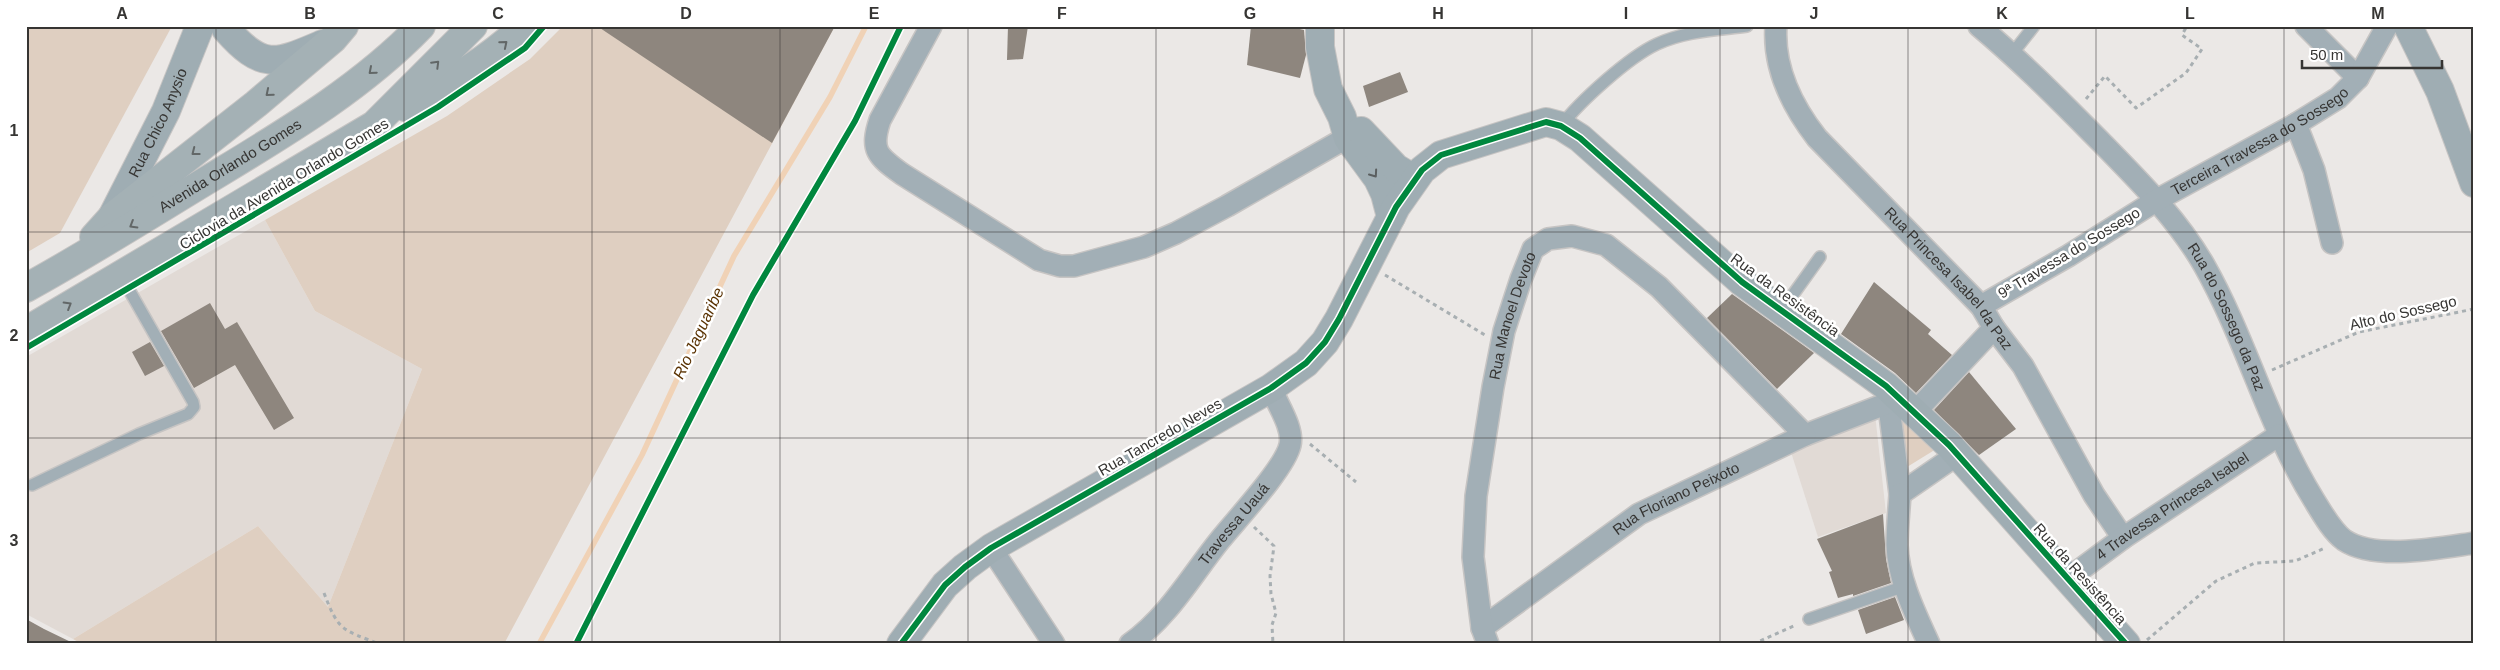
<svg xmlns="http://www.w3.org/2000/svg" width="2500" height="670" font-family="Helvetica,sans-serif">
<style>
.built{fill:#e1dad5}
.green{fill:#dfcfc1}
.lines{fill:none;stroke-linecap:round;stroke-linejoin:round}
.stream{stroke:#f0d2b6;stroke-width:5.5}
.building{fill:#8e867e}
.lane-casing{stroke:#c6c4c3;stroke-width:14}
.street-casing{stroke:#c6c4c3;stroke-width:24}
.secondary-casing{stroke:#c6c4c3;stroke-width:30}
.primary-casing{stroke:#c6c4c3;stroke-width:30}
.path{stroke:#a8afb2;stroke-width:3;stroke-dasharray:4 4;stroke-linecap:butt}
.lane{stroke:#a2afb6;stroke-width:11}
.street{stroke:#a2afb6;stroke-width:21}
.secondary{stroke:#9fadb3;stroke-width:28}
.primary{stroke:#a4b1b5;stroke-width:28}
.cycleway-casing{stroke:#fff;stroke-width:9}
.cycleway{stroke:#00873e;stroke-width:6}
.oneway{stroke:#626767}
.oneway2{stroke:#5b5f60}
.grid{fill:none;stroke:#363533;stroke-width:1;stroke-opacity:0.55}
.labels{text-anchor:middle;stroke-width:5;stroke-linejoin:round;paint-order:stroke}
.street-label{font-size:15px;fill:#363533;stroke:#fff}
.water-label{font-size:16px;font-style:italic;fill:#5a3202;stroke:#fff}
.neatline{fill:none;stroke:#363533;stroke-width:2}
.grid-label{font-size:16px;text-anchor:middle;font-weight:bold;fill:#363533}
</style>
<rect width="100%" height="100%" fill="#ebe8e6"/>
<!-- built -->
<g class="built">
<polygon points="265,220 315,311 422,369 328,607 258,526 73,639 26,614 26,357"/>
<polygon points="1875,414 1886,513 1818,537 1790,449"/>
</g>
<!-- green -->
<g class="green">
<polygon points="26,26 172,26 60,233 26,253"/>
<polygon points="563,26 835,26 504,644 82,644 73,639 258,526 328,607 422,369 315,311 265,220 447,116 530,59"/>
<polygon points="1896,401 1941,446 1907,467"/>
</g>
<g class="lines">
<!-- stream -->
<polyline class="stream" points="539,644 642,455 734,256 830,97 866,26"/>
</g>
<!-- building -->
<g class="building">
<polygon points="597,26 835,26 772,143"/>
<polygon points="1008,26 1028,26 1023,59 1007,60"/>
<polygon points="1251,26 1287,26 1304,30 1306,55 1300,78 1247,65"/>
<polygon points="1400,72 1408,92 1369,107 1363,86"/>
<polygon points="1874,282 1931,330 1928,334 1952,355 1916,393 1895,373 1841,334"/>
<polygon points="1732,294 1814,353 1777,389 1707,318"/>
<polygon points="210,303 225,329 237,322 294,418 274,430 235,365 194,388 161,331"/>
<polygon points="150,342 164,366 145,376 132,352"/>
<polygon points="1969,372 2016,429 1979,455 1934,410"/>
<polygon points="1883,514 1886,559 1891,583 1853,596 1853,594 1838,598 1829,572 1832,571 1817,539"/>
<polygon points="1895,597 1904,620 1866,634 1858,610"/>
<polygon points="26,619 44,629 75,644 26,644"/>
</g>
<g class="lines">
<!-- lane casing -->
<g class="lane-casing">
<g id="lane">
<polyline points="2012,54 2034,26"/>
<path d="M1561,126c19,-25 68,-69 96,-82 28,-13 60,-14 90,-18"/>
<polyline points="1782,310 1820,257"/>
<polyline points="32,485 139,434 188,414 194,407 193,402 120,274"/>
<polyline points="1809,619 1905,586"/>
</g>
</g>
<!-- street casing -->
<g class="street-casing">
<g id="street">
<path d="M931,26l-51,94c-10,30 -3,36 22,54l137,86 21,6h14l70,-19 32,-14 51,-27 133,-76"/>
<path id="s1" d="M1776,26c-3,42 16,80 41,112l164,168 13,22 29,38 71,129 29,43"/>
<path id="s2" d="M1979,26c43,36 82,76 121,115 38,39 77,77 104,124 43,76 64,161 110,235 8,13 18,31 30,40 31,21 96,8 130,3"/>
<polyline points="2306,26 2358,78"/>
<polyline points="2296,124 2314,170 2332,243"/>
<path id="s3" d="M1981,306l87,-50 89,-56 139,-76 42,-26 20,-20 29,-52"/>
<polyline points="1887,391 1900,494 1958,454"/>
<polyline points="1915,412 1994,328"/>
<path d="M1900,494c-1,17 -3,34 -3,51 1,34 18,68 32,99"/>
<polyline points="991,548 1054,644"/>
<path id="s4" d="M2069,578l54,-40 156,-103"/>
<path id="s5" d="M1482,628l157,-114 166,-79 83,-32"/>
<path id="s6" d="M1130,644c39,-28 61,-68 90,-104 16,-20 65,-72 70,-95 4,-17 -13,-41 -19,-57"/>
<path id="s7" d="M1488,644l-6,-16 -9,-71 3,-61 17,-109 11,-56 17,-52 12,-30 15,-10 24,-3 34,9 53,42 146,148"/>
</g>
</g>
<!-- secondary casing -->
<g class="secondary-casing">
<g id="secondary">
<path d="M226,26v3c37,42 50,35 97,15"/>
<polyline points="1320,26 1320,47 1328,89 1342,117 1348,138 1378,179 1385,194 1391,217"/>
<polyline points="2408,26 2440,91 2474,183"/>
<polyline points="1361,131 1396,168 1414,179"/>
<path id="s8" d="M112,217l54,-106 34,-85"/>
<polyline points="901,644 945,585 965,567 991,548 1271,388 1306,363 1325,342 1339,319 1396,207 1422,170 1441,155 1546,122 1561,126 1580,138 1742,282 1886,386 1949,445 2126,644"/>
</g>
</g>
<!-- primary casing -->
<g class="primary-casing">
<g id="primary">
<path d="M405,107c43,-24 83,-47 119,-81"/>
<polyline points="94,237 112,217 256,104 333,39 344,26"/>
<path id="s9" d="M26,288c62,-34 122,-72 183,-109 74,-45 151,-90 212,-153"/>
<polyline points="26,331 374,125 473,26"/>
</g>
</g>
<!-- path -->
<g class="path">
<polyline points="2086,99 2105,76 2136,108 2186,73 2202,49 2182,35 2187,26"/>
<polyline points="1385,275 1485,335"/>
<polyline points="2272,370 2359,332 2474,309"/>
<polyline points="1310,444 1356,482"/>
<polyline points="1254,527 1274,546 1270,576 1271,594 1276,613 1272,625 1273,644"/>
<path d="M324,593c15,39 18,36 55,51"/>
<polyline points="2147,640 2216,581 2255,563 2295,561 2325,548"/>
<polyline points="1753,644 1796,625"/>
</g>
<!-- lane -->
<use href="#lane" class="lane"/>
<!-- street -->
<use href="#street" class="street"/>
<!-- secondary -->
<use href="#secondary" class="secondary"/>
<!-- primary -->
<use href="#primary" class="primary"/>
<!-- cycleway casing -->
<g class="cycleway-casing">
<g id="cycleway">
<polyline points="26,348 438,107 525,48 544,26"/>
<polyline points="576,644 753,295 855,121 901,26"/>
<polyline points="901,644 945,585 965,567 991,548 1271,388 1306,363 1325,342 1339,319 1396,207 1422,170 1441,155 1546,122 1561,126 1580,138 1742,282 1886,386 1949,445 2126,644"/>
</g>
</g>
<!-- cycleway -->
<use href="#cycleway" class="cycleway"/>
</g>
<!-- one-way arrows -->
<defs><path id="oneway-chevron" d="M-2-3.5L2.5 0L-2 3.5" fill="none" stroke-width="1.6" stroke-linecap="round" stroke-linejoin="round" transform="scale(1.25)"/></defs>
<g class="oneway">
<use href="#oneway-chevron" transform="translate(504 44) rotate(-40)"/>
<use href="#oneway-chevron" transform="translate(436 64) rotate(-45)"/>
<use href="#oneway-chevron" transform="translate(372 71) rotate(139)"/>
<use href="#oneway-chevron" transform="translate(269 93) rotate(140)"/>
<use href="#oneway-chevron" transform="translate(195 152) rotate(142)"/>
<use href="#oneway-chevron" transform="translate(133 225) rotate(149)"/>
<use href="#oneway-chevron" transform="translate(68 305) rotate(-31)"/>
</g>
<use class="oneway2" href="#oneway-chevron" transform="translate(1374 174) rotate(55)"/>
<!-- grid -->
<path class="grid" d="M216,26v618M404,26v618M592,26v618M780,26v618M968,26v618M1156,26v618M1344,26v618M1532,26v618M1720,26v618M1908,26v618M2096,26v618M2284,26v618M26,232h2448M26,438h2448"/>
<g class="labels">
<!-- street labels -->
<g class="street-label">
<text dy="5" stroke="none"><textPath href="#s8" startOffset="105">Rua Chico Anysio</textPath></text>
<text dy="5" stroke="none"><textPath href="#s3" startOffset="324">Terceira Travessa do Sossego</textPath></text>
<text dy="5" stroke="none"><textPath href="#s9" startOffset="238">Avenida Orlando Gomes</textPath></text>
<text transform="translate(284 184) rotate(-31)" y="5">Ciclovia da Avenida Orlando Gomes</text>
<text transform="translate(2069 253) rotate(-31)" y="5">9ª Travessa do Sossego</text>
<text dy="5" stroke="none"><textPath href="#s1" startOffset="315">Rua Princesa Isabel da Paz</textPath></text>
<text transform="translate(1785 295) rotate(36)" y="5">Rua da Resistência</text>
<text transform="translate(2403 313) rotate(-13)" y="5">Alto do Sossego</text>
<text dy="5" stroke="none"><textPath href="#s7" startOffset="334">Rua Manoel Devoto</textPath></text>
<text dy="5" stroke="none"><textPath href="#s2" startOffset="386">Rua do Sossego da Paz</textPath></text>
<text transform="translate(1160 437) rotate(-30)" y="5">Rua Tancredo Neves</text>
<text dy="5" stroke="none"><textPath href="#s5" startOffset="234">Rua Floriano Peixoto</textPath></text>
<text dy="5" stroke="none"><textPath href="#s4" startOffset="126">4 Travessa Princesa Isabel</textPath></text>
<text dy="5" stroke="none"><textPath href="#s6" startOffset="159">Travessa Uauá</textPath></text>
<text transform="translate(2080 574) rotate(48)" y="5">Rua da Resistência</text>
</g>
<!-- water labels -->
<g class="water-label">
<text transform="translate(698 333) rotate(-65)" y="6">Rio Jaguaribe</text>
</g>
</g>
<!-- border -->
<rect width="2500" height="670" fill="none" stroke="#ffffff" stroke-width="55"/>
<!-- scale -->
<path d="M2302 60v8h140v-8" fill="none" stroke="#363533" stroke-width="2.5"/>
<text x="2310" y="60" font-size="15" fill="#363533" stroke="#ffffff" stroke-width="4" paint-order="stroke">50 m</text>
<rect x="28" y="28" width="2444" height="614" class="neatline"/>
<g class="grid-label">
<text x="122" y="19">A</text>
<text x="310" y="19">B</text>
<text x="498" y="19">C</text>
<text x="686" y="19">D</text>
<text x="874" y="19">E</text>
<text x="1062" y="19">F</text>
<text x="1250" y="19">G</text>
<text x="1438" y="19">H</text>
<text x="1626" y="19">I</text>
<text x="1814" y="19">J</text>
<text x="2002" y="19">K</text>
<text x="2190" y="19">L</text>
<text x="2378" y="19">M</text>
<text x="14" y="136">1</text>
<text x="14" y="341">2</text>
<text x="14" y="546">3</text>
</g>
</svg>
